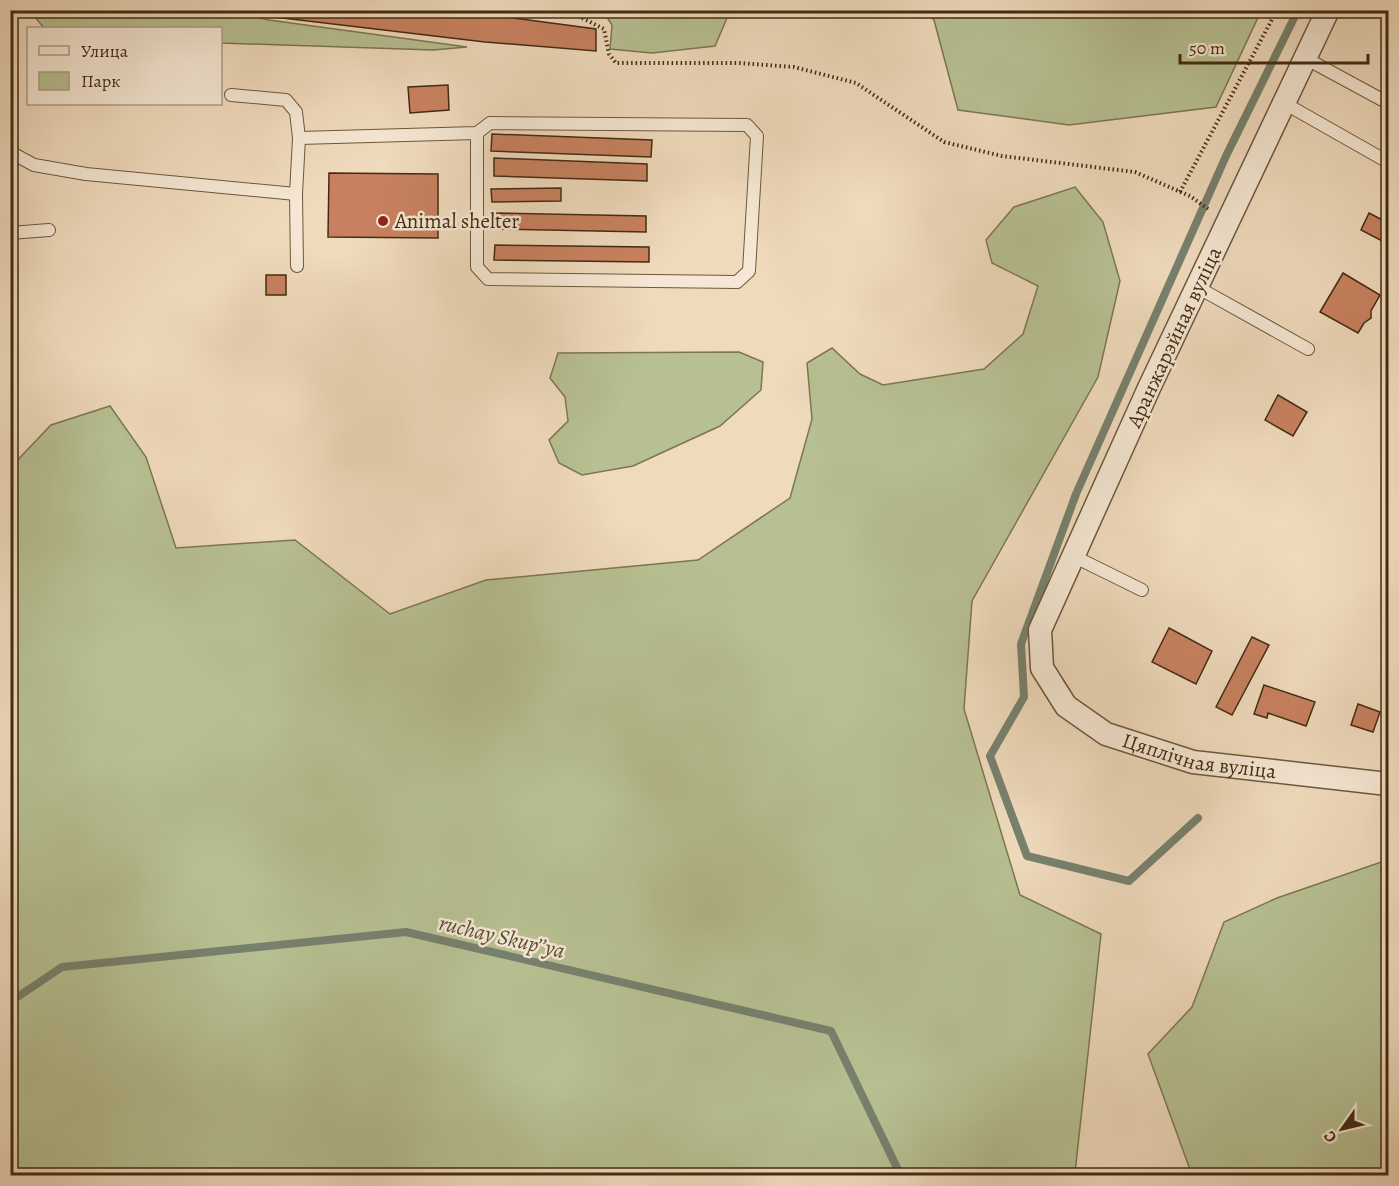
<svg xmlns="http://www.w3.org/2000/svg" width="1399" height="1186" font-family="Alegreya,serif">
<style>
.green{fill:#b7c092;stroke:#7d7652;stroke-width:1.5}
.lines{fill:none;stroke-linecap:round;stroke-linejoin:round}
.stream{stroke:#77816e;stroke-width:8}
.building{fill:#c88160;stroke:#432b11;stroke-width:1.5}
.lane-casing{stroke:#6e573c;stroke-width:14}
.street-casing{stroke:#6e573c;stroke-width:25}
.path{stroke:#432b11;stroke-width:4;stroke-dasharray:1.5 3;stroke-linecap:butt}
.lane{stroke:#f5e7d3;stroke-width:12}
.street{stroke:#f5e7d3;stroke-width:22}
.poi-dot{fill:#8f2418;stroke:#f5e7d3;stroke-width:2}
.labels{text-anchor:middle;stroke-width:5;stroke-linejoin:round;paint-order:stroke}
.poi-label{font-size:21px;fill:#432b11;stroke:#f5e7d3;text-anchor:start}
.street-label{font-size:21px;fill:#432b11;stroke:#f5e7d3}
.water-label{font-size:22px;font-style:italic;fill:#594f38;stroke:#f5e7d3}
</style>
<rect width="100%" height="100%" fill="#efdabc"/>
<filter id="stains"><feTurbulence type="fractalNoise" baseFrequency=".00333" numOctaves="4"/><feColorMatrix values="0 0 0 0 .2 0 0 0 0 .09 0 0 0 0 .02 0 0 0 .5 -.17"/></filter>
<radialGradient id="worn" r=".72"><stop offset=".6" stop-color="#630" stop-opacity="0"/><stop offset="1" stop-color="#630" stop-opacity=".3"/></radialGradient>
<!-- green -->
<g class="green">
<polygon points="30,11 227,11 269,20 467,47 433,50 221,43 220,28 44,28"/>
<polygon points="603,11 730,11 715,46 652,53 610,49 612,25"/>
<polygon points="925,11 1261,11 1216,107 1069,125 958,110 934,20"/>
<polygon points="1075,187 1103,222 1120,281 1098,377 972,601 964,709 1020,895 1101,934 1075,1173 1077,1175 11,1175 11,467 51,425 110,406 146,457 176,548 295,540 390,614 486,580 698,560 790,498 812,419 807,363 832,348 860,374 883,385 984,369 1023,334 1038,286 992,263 986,240 1014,207"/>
<polygon points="739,352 763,362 761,390 720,426 633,466 582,475 559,463 549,440 568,421 565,397 550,378 558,353"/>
<polygon points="1387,860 1388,1175 1192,1175 1148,1054 1192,1007 1224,922 1277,898"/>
</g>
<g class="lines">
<!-- stream -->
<g class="stream">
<polyline points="1198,818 1129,881 1027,856 990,756 1024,697 1021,644 1076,494 1226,156 1298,10"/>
<polyline points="10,1002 62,967 406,932 831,1031 901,1176"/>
</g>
</g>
<!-- building -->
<g class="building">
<polygon points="246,10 453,10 596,29 596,51 485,42 274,17"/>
<polygon points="448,85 449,110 410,113 408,87"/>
<polygon points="492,134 652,140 651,157 491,151"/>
<polygon points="494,158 647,164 647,181 494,176"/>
<polygon points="329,173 438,174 438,238 328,237"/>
<polygon points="561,188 561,201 492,202 491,189"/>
<polygon points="493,213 646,216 646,232 492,229"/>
<polygon points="1369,213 1388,223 1388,233 1384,242 1361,230"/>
<polygon points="495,245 649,247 649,262 494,260"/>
<polygon points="1343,273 1380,295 1371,311 1371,318 1364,323 1358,333 1320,312"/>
<rect x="266" y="275" width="20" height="20"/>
<polygon points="1278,395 1307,412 1293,436 1265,420"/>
<polygon points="1169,628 1212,651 1196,684 1152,662"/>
<polygon points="1252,637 1269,645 1232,715 1216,707"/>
<polygon points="1264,685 1315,702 1306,726 1268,713 1267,718 1254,714"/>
<polygon points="1358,704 1380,712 1373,732 1351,725"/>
</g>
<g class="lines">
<!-- lane casing -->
<g class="lane-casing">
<g id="lane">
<polyline points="1305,58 1388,103"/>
<polyline points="231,95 286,100 296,112 299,138 296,194 297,266"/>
<polyline points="1284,103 1388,162"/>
<polyline points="299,138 477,133 490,123 747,125 757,136 749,271 737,282 488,279 477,267 477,133"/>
<polyline points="10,152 34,165 86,174 296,194"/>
<polyline points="10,233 49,230"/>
<polyline points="1197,287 1308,349"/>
<polyline points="1073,556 1142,590"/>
</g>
</g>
<!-- street casing -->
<g class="street-casing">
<g id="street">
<path id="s1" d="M1328,10l-179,378 -109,242 2,38 24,38 40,28 87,28 195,22"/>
</g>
</g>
<!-- path -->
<g class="path">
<polyline points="566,10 604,29 609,54 616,63 739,63 794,67 856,83 944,142 1002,156 1135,172 1190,196 1208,209"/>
<polyline points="1180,192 1277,10"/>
</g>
<!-- lane -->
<use href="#lane" class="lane"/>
<!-- street -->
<use href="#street" class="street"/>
</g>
<!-- markers -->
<circle class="poi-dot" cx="383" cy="221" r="6"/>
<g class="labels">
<!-- poi labels -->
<g class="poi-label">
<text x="395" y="228">Animal shelter</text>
</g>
<!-- street labels -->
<g class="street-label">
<text transform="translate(1174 337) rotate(-65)" y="7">Аранжарэйная вуліца</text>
<text dy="7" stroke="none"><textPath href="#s1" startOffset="912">Цяплічная вуліца</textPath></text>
</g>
<!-- water labels -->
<g class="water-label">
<text transform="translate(502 936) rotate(13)" y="8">ruchay Skup’’ya</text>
</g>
</g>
<!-- margin -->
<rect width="1399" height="1186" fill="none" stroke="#efdabc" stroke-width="36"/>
<rect x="12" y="12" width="1375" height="1162" fill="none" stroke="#432b11" stroke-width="3"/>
<rect x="18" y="18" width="1363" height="1150" fill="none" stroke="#432b11" stroke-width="1.5"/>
<!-- legend -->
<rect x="27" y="27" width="195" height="78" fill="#f5e7d3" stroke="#ae9c85" stroke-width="1.5"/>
<rect x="39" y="46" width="30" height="9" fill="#f5e7d3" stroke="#ae9c85" stroke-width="1.5"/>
<text x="81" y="57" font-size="18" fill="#432b11">Улица</text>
<rect x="39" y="72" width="30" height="18" fill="#b7c092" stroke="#ae9c85" stroke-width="1.5"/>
<text x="81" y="87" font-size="18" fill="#432b11">Парк</text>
<!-- north arrow -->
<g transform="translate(1342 1129) rotate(236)" stroke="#f5e7d3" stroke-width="4.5" paint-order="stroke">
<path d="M0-4.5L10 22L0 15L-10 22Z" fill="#432b11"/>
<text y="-9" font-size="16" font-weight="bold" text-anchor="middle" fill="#432b11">С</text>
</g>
<!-- scale -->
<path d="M1180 54v9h188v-9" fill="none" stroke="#432b11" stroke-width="3"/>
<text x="1189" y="54" font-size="18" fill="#432b11" stroke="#f5e7d3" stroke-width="4.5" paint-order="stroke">50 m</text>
<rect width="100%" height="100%" filter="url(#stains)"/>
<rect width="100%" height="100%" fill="url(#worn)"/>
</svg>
